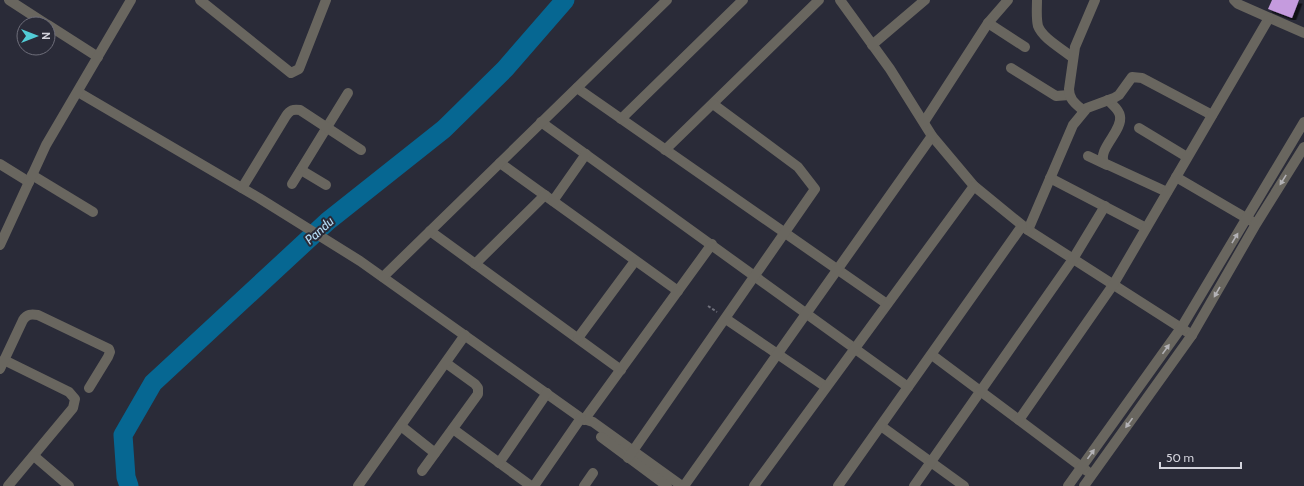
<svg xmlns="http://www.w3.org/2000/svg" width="1304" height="486" font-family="Cabin,sans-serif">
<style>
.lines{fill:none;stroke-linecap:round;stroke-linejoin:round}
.river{stroke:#066792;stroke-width:19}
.building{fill:#c59bde;filter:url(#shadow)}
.path{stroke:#6f707b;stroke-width:2;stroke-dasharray:3 2;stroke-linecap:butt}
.minor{stroke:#69665f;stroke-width:10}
.oneway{fill:#b3b2b6}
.labels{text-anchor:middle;stroke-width:4;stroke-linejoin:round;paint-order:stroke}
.water-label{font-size:13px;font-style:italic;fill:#b3daf3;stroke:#2a2b38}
</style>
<defs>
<filter id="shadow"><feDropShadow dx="3.5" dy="3.5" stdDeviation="0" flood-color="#0009"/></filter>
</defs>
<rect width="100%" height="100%" fill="#2a2b38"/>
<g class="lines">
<!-- river -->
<polyline class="river" points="129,486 126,477 123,435 153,383 328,221 444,129 505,69 565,0"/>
</g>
<!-- building -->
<polygon class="building" points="1272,0 1299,0 1292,18 1268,9"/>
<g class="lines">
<!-- path -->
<polyline class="path" points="708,306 717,312"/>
<!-- minor -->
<g class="minor">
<polyline points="9,0 46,24"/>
<polyline points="200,0 291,73 299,69 326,0"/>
<polyline points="840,0 890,69 932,136 974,186 1028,230 1192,335"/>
<path d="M1037,0c0,8 -1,18 1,26 5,13 25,23 35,32"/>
<polyline points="1234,0 1238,4 1304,33"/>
<polyline points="988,23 1025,47"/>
<polyline points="48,25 98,57"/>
<polyline points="872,45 925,0"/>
<polyline points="1011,68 1056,96 1069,95"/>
<polyline points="577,88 887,304"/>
<polyline points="78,92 259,198 360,261 581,418 593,422 682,486"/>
<path d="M1108,100c4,5 11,9 12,16 3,15 -23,33 -16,47l63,29"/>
<path d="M1084,111c-8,-7 -15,-11 -15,-22l6,-42 20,-47"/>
<polyline points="621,119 743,0"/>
<polyline points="541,122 908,387"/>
<polyline points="924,122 988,23 1008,0"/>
<polyline points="1139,128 1187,157"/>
<polyline points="665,150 819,0"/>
<polyline points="1088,156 1107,165"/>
<polyline points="500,163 678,291"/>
<polyline points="0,164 29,182"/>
<polyline points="301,170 326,185"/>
<polyline points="32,175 93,212"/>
<polyline points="1176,177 1253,222"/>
<polyline points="1050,178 1146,228"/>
<polyline points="292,184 348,93"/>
<path d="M242,188l44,-72c4,-6 7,-7 14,-6l61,40"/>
<polyline points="553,201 586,154"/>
<polyline points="1028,230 1073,125 1087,108 1114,98 1119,95 1132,77 1142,78 1212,115"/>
<polyline points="430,231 621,370"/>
<polyline points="0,245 46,145 131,0"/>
<polyline points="475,264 545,195"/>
<polyline points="383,277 667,0"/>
<polyline points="726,319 826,387"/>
<polyline points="578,338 635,261"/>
<polyline points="932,355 1087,471"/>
<polyline points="4,360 69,392 75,399 73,408 8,486"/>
<path d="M0,369l23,-49c4,-6 8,-6 15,-5l71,34 1,3 -2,5 -19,31"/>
<polyline points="584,420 712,244"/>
<polyline points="1019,420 1113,285 1269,18"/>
<polyline points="401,426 435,453"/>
<polyline points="881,426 964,486"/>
<polyline points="453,429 531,486"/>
<polyline points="601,437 667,486"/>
<polyline points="34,456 69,486"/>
<polyline points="628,458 815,189 798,167 713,104"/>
<polyline points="499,463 547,393"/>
<polyline points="422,471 478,394 478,388 475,384 446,363"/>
<polyline points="358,486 465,335"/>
<polyline points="534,486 581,418"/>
<polyline points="584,486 593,473"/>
<polyline points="684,486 932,136"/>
<polyline points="754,486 974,186"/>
<polyline points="838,486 1022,226"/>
<polyline points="914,486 1073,259 1105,206"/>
<polyline points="1068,486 1181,328 1304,122"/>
<polyline points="1084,486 1192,335 1256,224 1304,147"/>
</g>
</g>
<!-- one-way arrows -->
<defs><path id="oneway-solid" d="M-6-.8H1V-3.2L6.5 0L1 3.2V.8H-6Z"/></defs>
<g class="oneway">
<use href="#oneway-solid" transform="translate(1283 180) rotate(122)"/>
<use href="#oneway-solid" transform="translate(1235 238) rotate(-59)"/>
<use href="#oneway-solid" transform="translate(1217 292) rotate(120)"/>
<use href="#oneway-solid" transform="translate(1166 349) rotate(-54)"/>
<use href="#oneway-solid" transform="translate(1129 423) rotate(126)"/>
<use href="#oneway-solid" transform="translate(1091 454) rotate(-54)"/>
</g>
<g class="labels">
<!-- water labels -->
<g class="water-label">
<text transform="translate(319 230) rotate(-42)" y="5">Pandu</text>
</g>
</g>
<!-- north arrow -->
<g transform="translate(36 36) rotate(90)"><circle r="19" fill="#2a2b38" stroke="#6e6e7a"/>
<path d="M0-3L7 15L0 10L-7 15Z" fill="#52ccd6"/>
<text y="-6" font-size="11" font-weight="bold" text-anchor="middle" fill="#d3d3dc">N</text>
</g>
<!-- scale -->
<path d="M1160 462v6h81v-6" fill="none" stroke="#d3d3dc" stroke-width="2"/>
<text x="1166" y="462" font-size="12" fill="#d3d3dc" stroke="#2a2b38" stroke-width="3" paint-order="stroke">50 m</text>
</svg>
